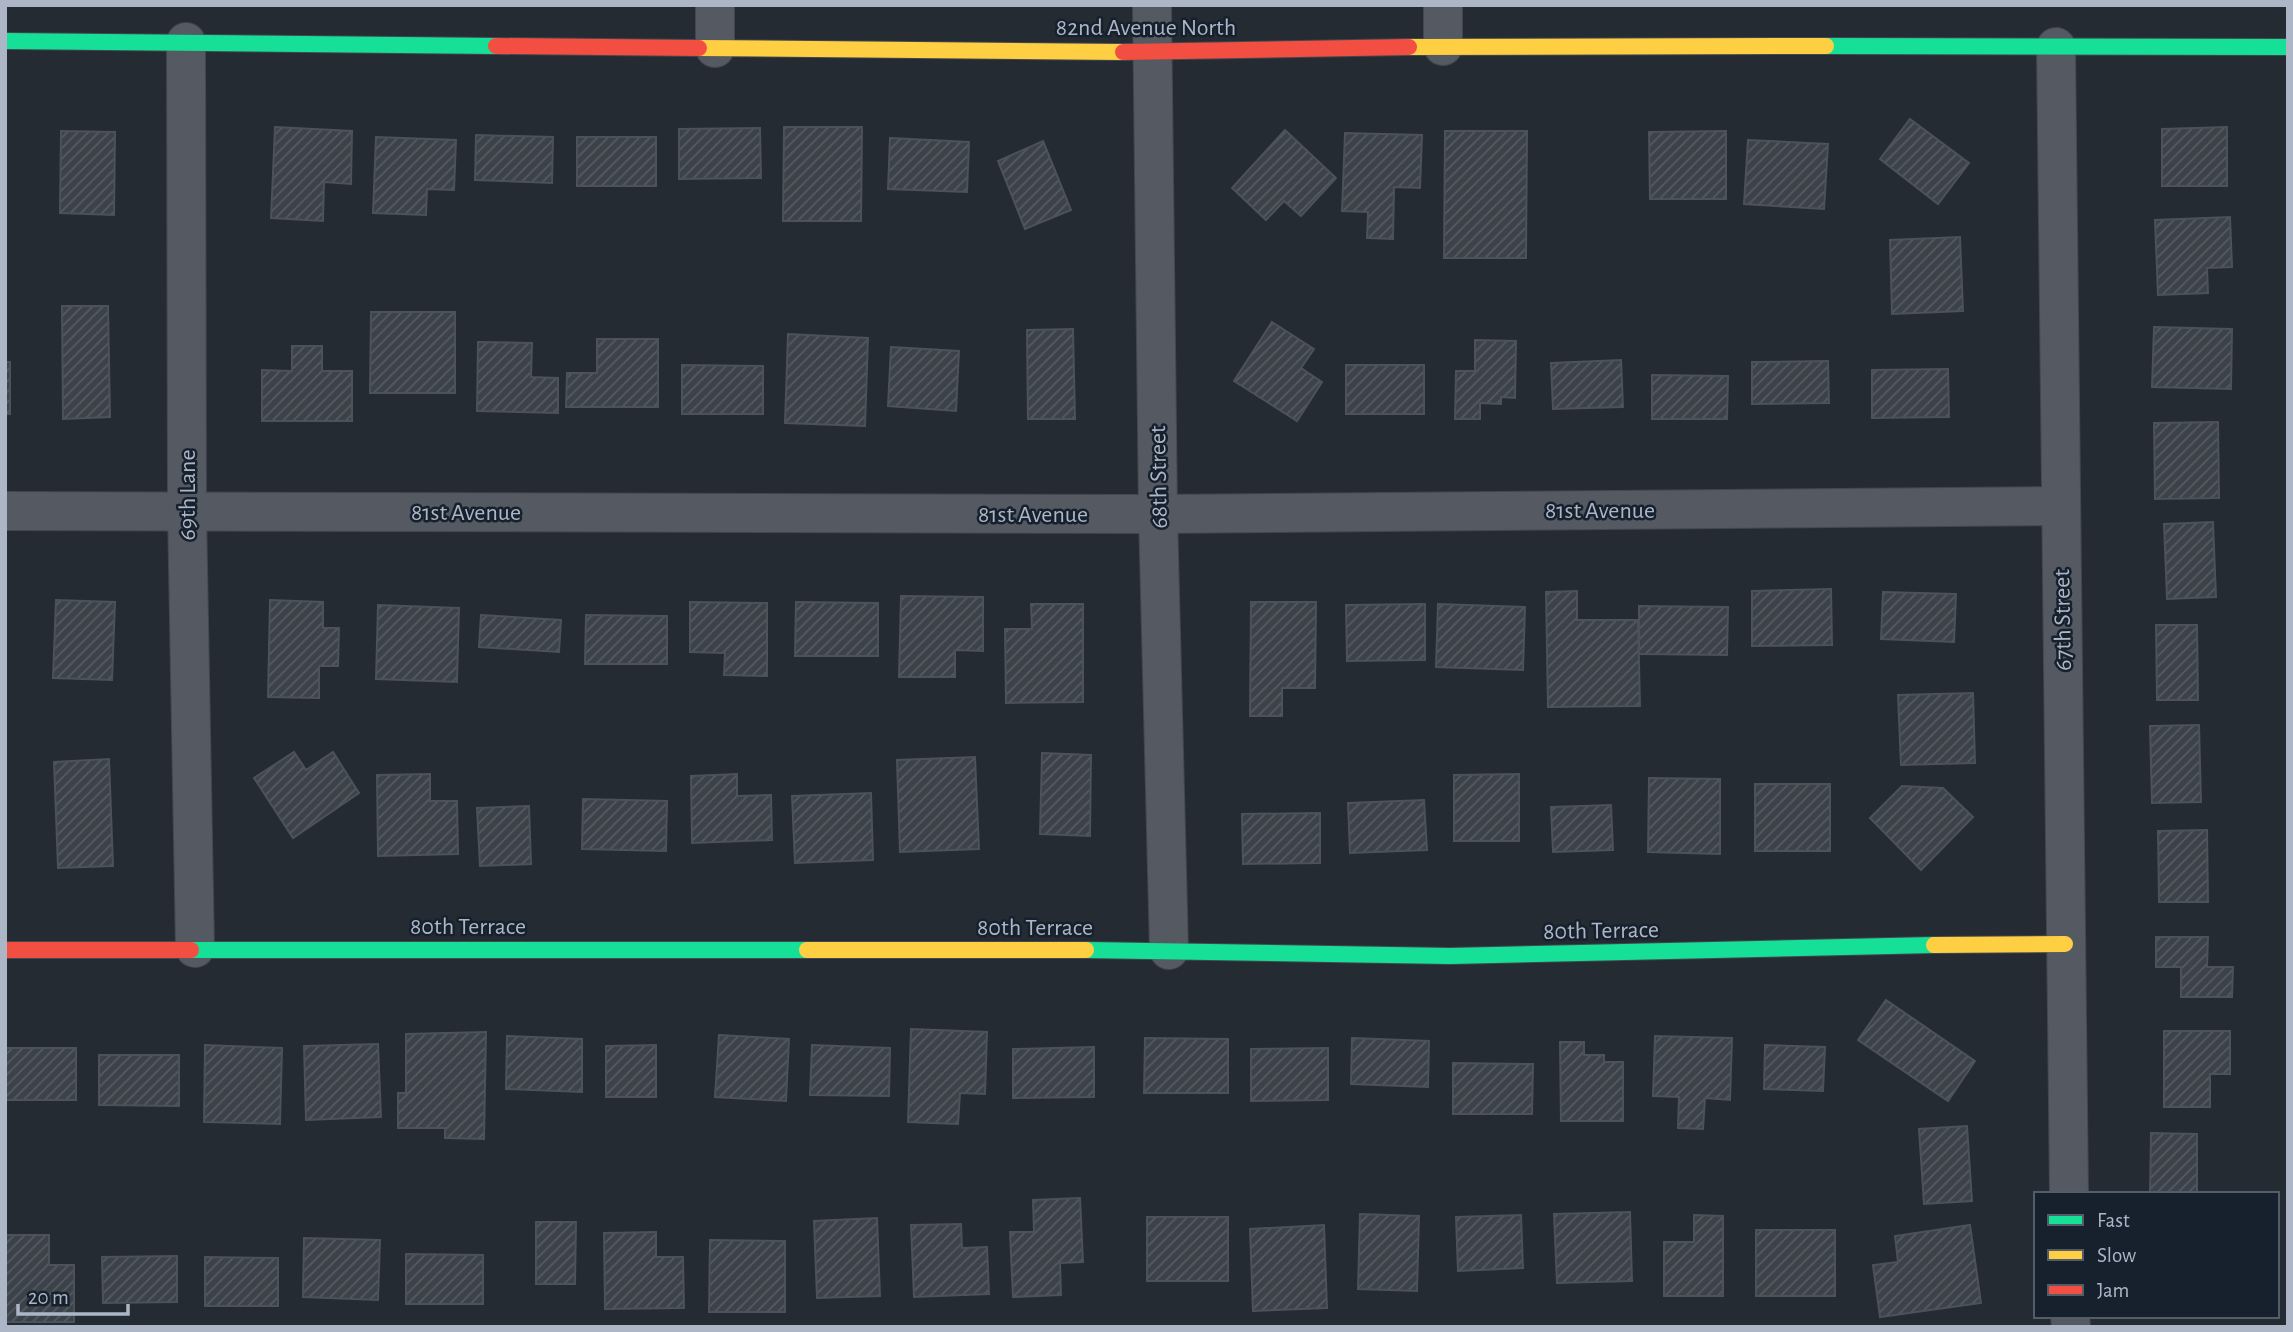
<svg xmlns="http://www.w3.org/2000/svg" width="2293" height="1332" font-family="'Alegreya Sans',sans-serif">
<style>
.building{fill:url(#building-hatch);stroke:#4b525a;stroke-width:2}
.lines{fill:none;stroke-linecap:round;stroke-linejoin:round}
.street-casing{stroke:#42474d;stroke-width:40}
.fast-casing{stroke:#42474d;stroke-width:18}
.slow-casing{stroke:#42474d;stroke-width:18}
.jam-casing{stroke:#42474d;stroke-width:18}
.street{stroke:#545962;stroke-width:38}
.fast{stroke:#16e098;stroke-width:16}
.slow{stroke:#ffcf43;stroke-width:16}
.jam{stroke:#f24e42;stroke-width:16}
.labels{text-anchor:middle;stroke-width:5;stroke-linejoin:round;paint-order:stroke}
.street-label{font-size:24px;fill:#acb6c6;stroke:#17212d}
</style>
<defs>
<pattern id="building-hatch" width="6" height="6" patternUnits="userSpaceOnUse" patternTransform="scale(1.75)"><rect width="6" height="6" fill="#3c4249"/><path d="M-1 1l2-2M0 6l6-6M5 7l2-2" fill="none" stroke="#565b62"/></pattern>
</defs>
<rect width="100%" height="100%" fill="#242b32"/>
<!-- building -->
<g class="building">
<polygon points="1910,119 1969,163 1938,204 1880,159"/>
<polygon points="275,127 352,131 351,184 324,182 323,221 271,218"/>
<polygon points="784,127 862,127 861,221 783,221"/>
<polygon points="2227,127 2227,186 2162,186 2162,129"/>
<polygon points="760,128 761,178 679,179 679,129"/>
<polygon points="1285,130 1336,178 1301,216 1284,201 1266,220 1232,188"/>
<polygon points="61,131 115,132 114,215 60,213"/>
<polygon points="1445,131 1527,131 1526,258 1444,258"/>
<polygon points="1726,131 1726,199 1650,199 1649,132"/>
<polygon points="1345,133 1422,135 1420,188 1394,187 1393,239 1367,238 1368,212 1342,211"/>
<polygon points="476,135 553,137 552,183 475,180"/>
<polygon points="376,137 456,140 454,190 427,189 426,215 373,213"/>
<rect x="577" y="137" width="79" height="49"/>
<polygon points="890,138 969,142 967,192 888,189"/>
<polygon points="1748,140 1828,144 1824,209 1744,204"/>
<polygon points="1043,141 1071,210 1025,229 998,161"/>
<polygon points="2230,217 2232,267 2207,268 2208,293 2158,295 2155,220"/>
<polygon points="1960,237 1963,311 1892,314 1890,240"/>
<polygon points="62,306 108,306 110,417 63,419"/>
<polygon points="371,312 455,312 455,393 370,393"/>
<polygon points="1272,322 1314,349 1301,368 1322,382 1297,421 1234,381"/>
<polygon points="2154,327 2232,329 2231,389 2152,387"/>
<polygon points="1073,329 1075,419 1028,419 1027,330"/>
<polygon points="788,334 868,338 865,426 785,423"/>
<polygon points="597,339 658,339 658,407 566,407 567,373 597,373"/>
<polygon points="1475,340 1516,341 1515,398 1501,397 1501,404 1480,403 1480,419 1455,419 1456,371 1475,371"/>
<polygon points="478,342 532,343 531,377 558,378 558,413 477,411"/>
<polygon points="292,346 322,346 322,371 352,371 352,421 262,421 262,370 292,371"/>
<polygon points="891,347 959,351 956,411 888,406"/>
<polygon points="1621,360 1623,407 1553,409 1551,363"/>
<polygon points="1828,361 1829,403 1752,404 1752,362"/>
<rect x="5" y="362" width="5" height="52"/>
<polygon points="682,365 763,366 763,414 682,414"/>
<rect x="1346" y="365" width="78" height="49"/>
<polygon points="1948,369 1949,417 1872,418 1872,370"/>
<polygon points="1652,375 1728,376 1727,419 1652,419"/>
<polygon points="2218,422 2219,498 2155,499 2154,423"/>
<polygon points="2213,522 2216,597 2167,599 2164,524"/>
<polygon points="1831,589 1832,645 1752,646 1752,591"/>
<polygon points="1577,591 1577,620 1638,620 1640,706 1548,707 1546,592"/>
<polygon points="1883,592 1956,594 1954,642 1881,639"/>
<polygon points="901,596 983,597 983,651 955,650 955,677 899,677"/>
<polygon points="56,600 115,602 112,680 53,678"/>
<polygon points="270,600 323,602 323,628 339,628 338,666 319,666 319,698 268,697"/>
<polygon points="690,602 767,603 767,676 724,675 725,653 690,652"/>
<polygon points="796,602 878,603 878,656 795,656"/>
<polygon points="1251,602 1316,602 1315,688 1282,688 1282,716 1250,716"/>
<polygon points="1031,604 1083,604 1083,702 1006,703 1005,629 1032,629"/>
<polygon points="1425,604 1425,660 1347,661 1346,605"/>
<polygon points="1438,604 1525,607 1523,670 1436,667"/>
<polygon points="378,605 459,608 457,682 376,679"/>
<polygon points="1639,606 1728,607 1727,655 1639,654"/>
<polygon points="481,615 561,620 559,652 479,647"/>
<polygon points="586,615 667,616 667,664 585,664"/>
<polygon points="2156,625 2197,625 2198,700 2157,700"/>
<polygon points="1973,693 1975,763 1901,765 1898,695"/>
<polygon points="2199,725 2201,802 2152,803 2150,726"/>
<polygon points="294,752 306,770 333,752 359,793 293,838 254,778"/>
<polygon points="1042,753 1091,755 1090,836 1040,834"/>
<polygon points="975,757 979,849 900,852 897,760"/>
<polygon points="109,759 113,866 58,868 54,762"/>
<polygon points="430,774 430,801 457,801 458,854 378,856 377,775"/>
<polygon points="737,774 737,796 771,795 772,840 692,843 691,776"/>
<polygon points="1519,774 1519,841 1454,841 1454,775"/>
<polygon points="1649,778 1720,779 1720,854 1648,852"/>
<rect x="1755" y="784" width="75" height="67"/>
<polygon points="1902,786 1943,788 1973,817 1921,870 1870,818"/>
<polygon points="871,793 873,860 795,863 792,796"/>
<polygon points="583,799 667,801 666,851 582,849"/>
<polygon points="1424,800 1427,850 1350,853 1348,803"/>
<polygon points="1611,805 1613,850 1553,852 1551,807"/>
<polygon points="529,806 531,864 480,866 477,808"/>
<polygon points="1320,813 1320,863 1243,864 1242,814"/>
<polygon points="2207,830 2208,902 2159,902 2158,831"/>
<polygon points="2156,937 2208,937 2207,967 2233,967 2232,997 2181,997 2181,967 2156,967"/>
<polygon points="1886,1000 1975,1061 1948,1101 1858,1040"/>
<polygon points="911,1029 987,1032 985,1094 960,1093 958,1124 908,1122"/>
<polygon points="2164,1031 2230,1031 2230,1074 2210,1074 2210,1107 2164,1107"/>
<polygon points="486,1032 484,1139 445,1138 445,1128 398,1128 398,1093 406,1093 406,1034"/>
<polygon points="719,1035 789,1039 786,1101 715,1097"/>
<polygon points="507,1036 582,1039 582,1092 506,1089"/>
<polygon points="1655,1036 1732,1038 1730,1100 1705,1098 1703,1129 1678,1128 1679,1097 1653,1096"/>
<polygon points="1145,1038 1228,1039 1228,1093 1144,1093"/>
<polygon points="1352,1038 1429,1041 1428,1087 1351,1084"/>
<polygon points="1560,1042 1584,1042 1584,1055 1604,1055 1604,1062 1623,1062 1623,1121 1561,1121"/>
<polygon points="378,1044 381,1117 306,1120 304,1046"/>
<polygon points="205,1045 282,1048 280,1124 204,1122"/>
<polygon points="656,1045 656,1097 606,1097 606,1046"/>
<polygon points="812,1045 890,1048 889,1096 810,1095"/>
<polygon points="1765,1045 1825,1047 1823,1091 1764,1089"/>
<polygon points="1094,1047 1094,1097 1013,1098 1013,1049"/>
<rect x="5" y="1048" width="71" height="52"/>
<polygon points="1328,1048 1328,1100 1251,1101 1251,1049"/>
<polygon points="99,1055 179,1055 179,1106 99,1105"/>
<polygon points="1453,1063 1533,1064 1532,1114 1453,1114"/>
<polygon points="1967,1126 1972,1201 1924,1204 1919,1129"/>
<polygon points="2151,1133 2197,1134 2197,1194 2150,1194"/>
<polygon points="1080,1198 1083,1262 1060,1263 1061,1295 1013,1297 1010,1232 1034,1232 1033,1200"/>
<polygon points="1630,1212 1632,1281 1557,1283 1554,1214"/>
<polygon points="1360,1214 1419,1216 1417,1291 1358,1289"/>
<polygon points="1521,1215 1523,1268 1458,1271 1456,1217"/>
<polygon points="1694,1215 1723,1216 1723,1296 1664,1296 1664,1242 1694,1242"/>
<rect x="1147" y="1217" width="81" height="64"/>
<polygon points="877,1218 880,1296 817,1298 814,1221"/>
<polygon points="536,1222 576,1222 575,1284 536,1284"/>
<polygon points="961,1224 962,1248 987,1247 989,1294 914,1297 911,1225"/>
<polygon points="1324,1225 1327,1308 1253,1311 1250,1229"/>
<polygon points="1970,1225 1981,1303 1880,1317 1873,1265 1898,1262 1895,1236"/>
<rect x="1756" y="1230" width="79" height="66"/>
<polygon points="656,1232 656,1257 683,1257 684,1308 605,1309 604,1233"/>
<polygon points="5,1235 49,1235 49,1265 74,1265 74,1322 5,1322"/>
<polygon points="304,1238 380,1240 378,1300 303,1297"/>
<polygon points="710,1240 785,1241 785,1312 709,1312"/>
<polygon points="406,1254 483,1255 483,1304 406,1304"/>
<polygon points="177,1256 177,1302 103,1303 102,1257"/>
<polygon points="205,1257 278,1258 278,1306 205,1306"/>
</g>
<g class="lines">
<!-- street casing -->
<g class="street-casing">
<g id="street">
<polyline points="715,5 715,48"/>
<polyline points="1152,5 1158,514 1169,950"/>
<polyline points="186,42 187,511 195,948"/>
<polyline points="1443,46 1443,5"/>
<polyline points="2056,47 2069,1194"/>
<polyline points="5,511 1158,514 2061,506"/>
<polyline points="2070,1316 2071,1327"/>
</g>
</g>
<!-- fast casing -->
<g class="fast-casing">
<g id="fast">
<polyline points="5,41 496,46"/>
<polyline points="1826,46 2288,47"/>
<polyline points="191,950 807,950"/>
<polyline points="1086,950 1450,956 1934,945"/>
</g>
</g>
<!-- slow casing -->
<g class="slow-casing">
<g id="slow">
<polyline points="1409,47 1826,46"/>
<polyline points="699,48 1123,52"/>
<polyline points="1934,945 2065,944"/>
<polyline points="807,950 1086,950"/>
</g>
</g>
<!-- jam casing -->
<g class="jam-casing">
<g id="jam">
<polyline points="496,46 699,48"/>
<polyline points="1123,52 1409,47"/>
<polyline points="5,950 191,950"/>
</g>
</g>
<!-- street -->
<use href="#street" class="street"/>
<!-- fast -->
<use href="#fast" class="fast"/>
<!-- slow -->
<use href="#slow" class="slow"/>
<!-- jam -->
<use href="#jam" class="jam"/>
</g>
<g class="labels">
<!-- street labels -->
<g class="street-label">
<text x="1146" y="35">82nd Avenue North</text>
<text transform="translate(1158 477) rotate(-91)" y="8">68th Street</text>
<text transform="translate(187 495) rotate(-90)" y="8">69th Lane</text>
<text x="1600" y="518">81st Avenue</text>
<text x="466" y="520">81st Avenue</text>
<text x="1033" y="522">81st Avenue</text>
<text transform="translate(2062 620) rotate(-91)" y="8">67th Street</text>
<text x="468" y="934">80th Terrace</text>
<text x="1035" y="935">80th Terrace</text>
<text transform="translate(1601 930) rotate(-1)" y="8">80th Terrace</text>
</g>
</g>
<!-- border -->
<rect width="2293" height="1332" fill="none" stroke="#acb6c6" stroke-width="14"/>
<!-- legend -->
<rect x="2034" y="1192" width="245" height="126" fill="#17212d" stroke="#535d6a" stroke-width="2"/>
<rect x="2048" y="1215" width="35" height="10" fill="#16e098" stroke="#535d6a" stroke-width="2"/>
<text x="2097" y="1227" font-size="21" fill="#acb6c6">Fast</text>
<rect x="2048" y="1250" width="35" height="10" fill="#ffcf43" stroke="#535d6a" stroke-width="2"/>
<text x="2097" y="1262" font-size="21" fill="#acb6c6">Slow</text>
<rect x="2048" y="1285" width="35" height="10" fill="#f24e42" stroke="#535d6a" stroke-width="2"/>
<text x="2097" y="1297" font-size="21" fill="#acb6c6">Jam</text>
<!-- scale -->
<path d="M18 1304v10h110v-10" fill="none" stroke="#acb6c6" stroke-width="3.5"/>
<text x="28" y="1304" font-size="21" fill="#acb6c6" stroke="#17212d" stroke-width="5" paint-order="stroke">20 m</text>
</svg>
